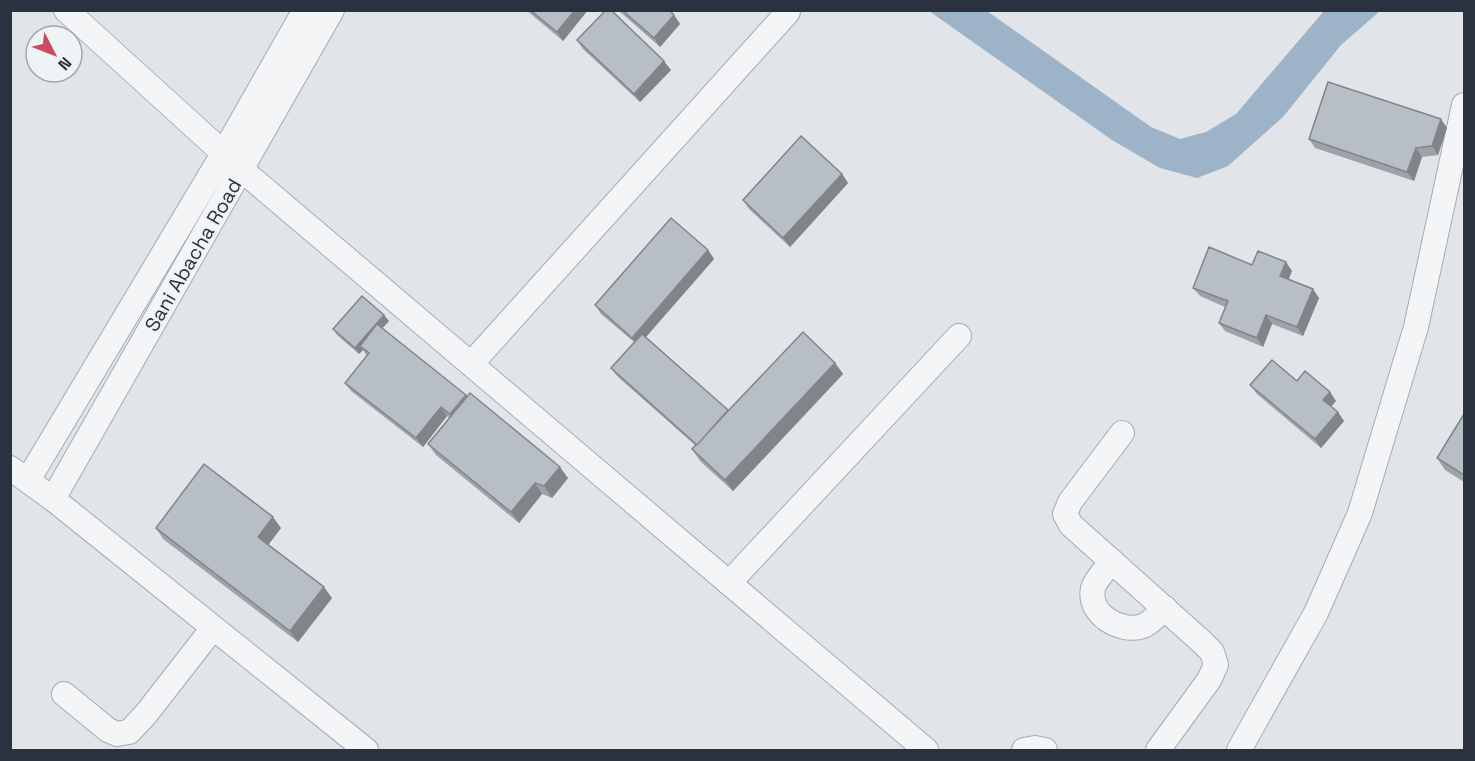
<svg xmlns="http://www.w3.org/2000/svg" width="1475" height="761" font-family="'Space Grotesk',sans-serif">
<style>
.water{fill:#9db3c7}
.lines{fill:none;stroke-linecap:round;stroke-linejoin:round}
.minor-casing{stroke:#a6abb3;stroke-width:26}
.minor{stroke:#f3f5f7;stroke-width:24}
.wall{fill:#9ea3a9}
.shaded-wall{fill:#81858a}
.building{fill:#b8bec5;stroke:#81858a;stroke-width:1.5}
.labels{text-anchor:middle;stroke-width:4.5;stroke-linejoin:round;paint-order:stroke}
.street-label{font-size:20px;fill:#2a3240;stroke:#f0f3f6}
</style>
<rect width="100%" height="100%" fill="#e1e4e9"/>
<!-- water -->
<polygon class="water" points="929,11 987,11 1151,127 1180,139 1206,132 1236,114 1324,11 1380,11 1341,45 1283,117 1228,166 1197,178 1160,168 1112,140"/>
<g class="lines">
<!-- minor casing -->
<g class="minor-casing">
<g id="minor">
<polyline points="66,10 242,170 926,750"/>
<polyline points="471,364 788,12"/>
<polyline points="1122,433 1070,502 1065,514 1071,525 1202,642 1212,652 1216,665 1209,680 1158,750"/>
<polyline points="10,468 53,499 366,750"/>
<polyline points="28,480 223,154 305,10"/>
<polyline points="53,499 332,10"/>
<path d="M1112,561c-5,7 -17,19 -19,27 -6,26 28,46 50,38 8,-3 15,-12 22,-18"/>
<polyline points="729,583 959,336"/>
<polyline points="64,694 108,730 117,734 129,732 146,714 213,628"/>
<polyline points="1024,750 1035,748 1045,750"/>
<polyline points="1239,750 1316,613 1360,513 1416,327 1464,105"/>
</g>
</g>
<!-- minor -->
<use href="#minor" class="minor"/>
</g>
<!-- wall -->
<g class="wall">
<polygon points="526,10 588,10 563,41"/>
<polygon points="618,10 669,10 674,15 680,24 660,47"/>
<polygon points="577,40 671,70 640,102 583,49"/>
<polygon points="1447,128 1438,155 1422,157 1414,181 1315,148 1309,139"/>
<polygon points="842,174 848,183 790,247 749,209 743,200"/>
<polygon points="708,250 714,259 646,337 728,411 835,363 843,374 733,491 700,461 692,449 696,446 617,376 611,368 634,342 601,314 595,305"/>
<polygon points="1252,265 1292,271 1288,280 1319,298 1303,336 1272,324 1263,347 1225,331 1219,323 1225,307 1200,296 1193,288"/>
<polygon points="389,321 382,328 568,478 552,498 542,494 519,523 436,455 428,444 450,418 447,416 423,447 351,391 345,383 367,356 363,350 359,354 337,335 333,329"/>
<polygon points="1297,381 1336,401 1331,406 1344,421 1321,448 1257,394 1250,385"/>
<polygon points="1464,414 1464,482 1445,470 1437,458"/>
<polygon points="156,528 281,528 268,545 332,598 298,642 163,539"/>
</g>
<!-- shaded-wall -->
<g class="shaded-wall">
<polygon points="575,10 588,10 563,41 557,32"/>
<polygon points="674,15 680,24 660,47 654,38"/>
<polygon points="664,61 671,70 640,102 634,94"/>
<polygon points="1441,119 1447,128 1438,155 1432,146"/>
<polygon points="1416,148 1422,157 1414,181 1407,172"/>
<polygon points="842,174 848,183 790,247 783,238"/>
<polygon points="708,250 714,259 638,346 632,338"/>
<polygon points="1286,262 1292,271 1286,285 1280,276"/>
<polygon points="1313,289 1319,298 1303,336 1297,327"/>
<polygon points="384,315 389,321 364,349 360,346 363,350 359,354 355,348"/>
<polygon points="1266,315 1272,324 1263,347 1257,338"/>
<polygon points="835,363 843,374 733,491 725,480"/>
<polygon points="1330,392 1336,401 1329,409 1323,400"/>
<polygon points="466,395 472,404 456,423 450,414"/>
<polygon points="441,407 447,416 423,447 416,438"/>
<polygon points="1338,412 1344,421 1321,448 1315,439"/>
<polygon points="560,467 568,478 552,498 544,486"/>
<polygon points="535,483 542,494 519,523 511,512"/>
<polygon points="273,517 281,528 266,548 258,537"/>
<polygon points="324,587 332,598 298,642 290,631"/>
</g>
<!-- building -->
<g class="building">
<polygon points="530,10 575,10 557,32"/>
<polygon points="606,10 611,10 664,61 634,94 577,40"/>
<polygon points="622,10 669,10 674,15 654,38"/>
<polygon points="1328,82 1441,119 1432,146 1416,148 1407,172 1309,139"/>
<polygon points="801,136 842,174 783,238 743,200"/>
<polygon points="671,218 708,250 632,338 595,305"/>
<polygon points="1209,247 1252,265 1258,251 1286,262 1280,276 1313,289 1297,327 1266,315 1257,338 1219,323 1228,301 1193,288"/>
<polygon points="362,296 384,315 355,348 333,329"/>
<polygon points="377,324 466,395 450,414 441,407 416,438 345,383 369,353 360,346"/>
<polygon points="803,332 835,363 725,480 692,449"/>
<polygon points="642,334 728,410 697,445 611,368"/>
<polygon points="1272,360 1297,381 1305,371 1330,392 1323,400 1338,412 1315,439 1250,385"/>
<polygon points="470,393 560,467 544,486 535,483 511,512 428,444"/>
<polygon points="1464,414 1464,475 1437,458"/>
<polygon points="204,464 273,517 258,537 324,587 290,631 156,528"/>
</g>
<g class="labels">
<!-- street labels -->
<g class="street-label">
<text transform="translate(193 255) rotate(-60)" y="7">Sani Abacha Road</text>
</g>
</g>
<!-- border -->
<rect width="1475" height="761" fill="none" stroke="#2a3240" stroke-width="24"/>
<!-- north arrow -->
<g transform="translate(54 54) rotate(132)"><circle r="28" fill="#f0f3f6" stroke="#a1a6ad" stroke-width="1.5"/>
<path d="M0-4.5L10 22L0 15L-10 22Z" fill="#c94b62"/>
<text y="-9" font-size="16" font-weight="bold" text-anchor="middle" fill="#2a3240">N</text>
</g>
</svg>
